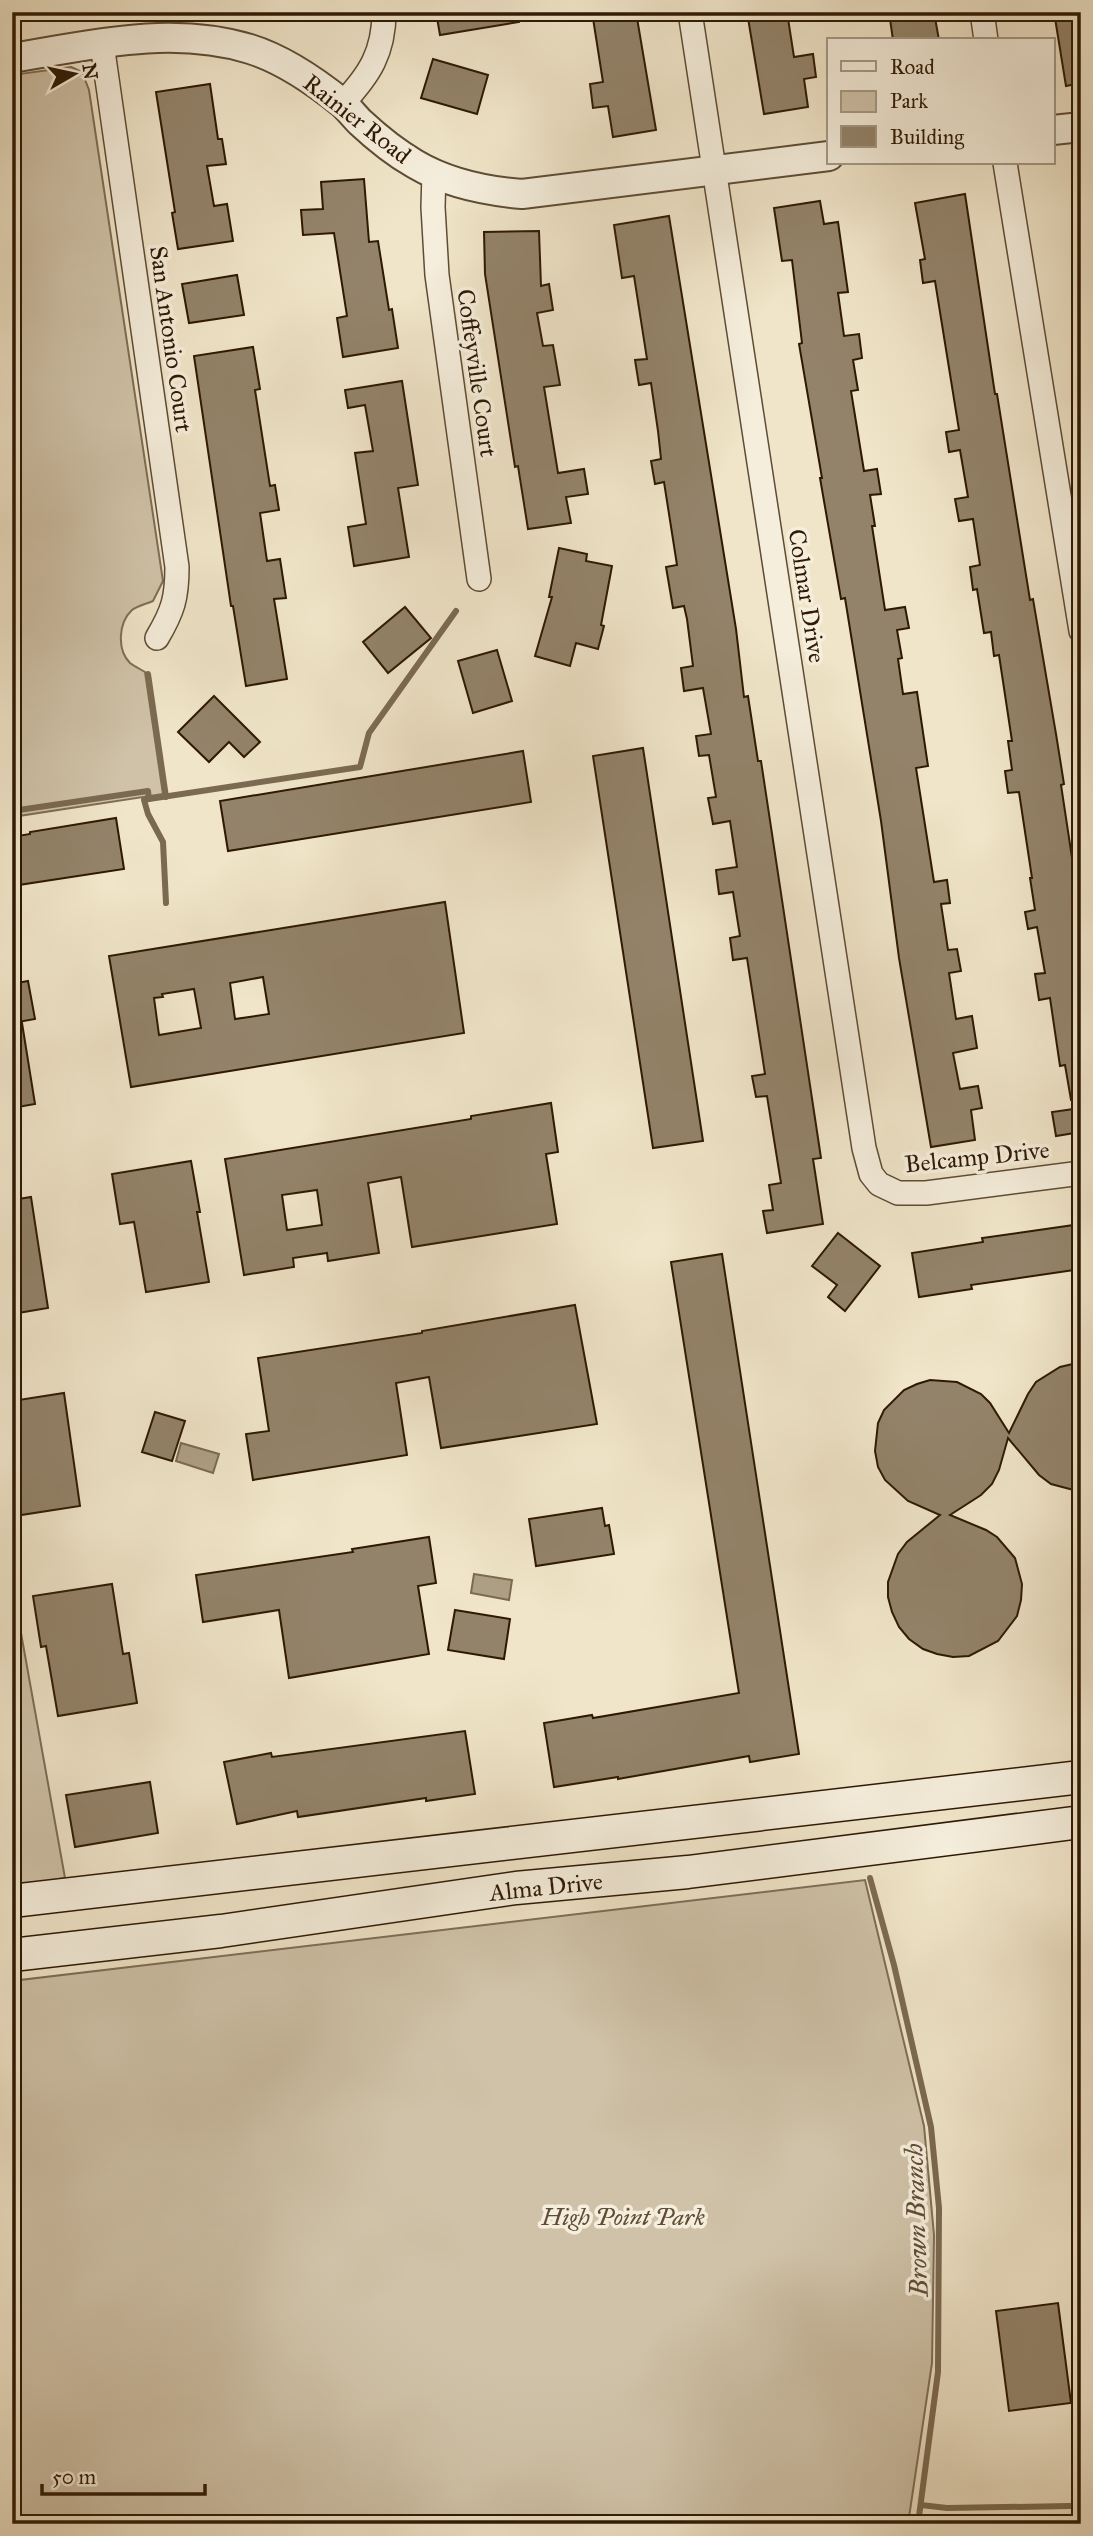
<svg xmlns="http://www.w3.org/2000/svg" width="1093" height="2536" font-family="'IM FELL Great Primer',serif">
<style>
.green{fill:#cfc2a8;stroke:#7e6e56;stroke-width:2}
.water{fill:#aea086;stroke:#7b6a52;stroke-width:2}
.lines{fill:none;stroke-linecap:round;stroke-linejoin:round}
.stream{stroke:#7b6a52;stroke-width:6}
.building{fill:#93836a;stroke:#2e1904;stroke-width:2;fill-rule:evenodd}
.minor-casing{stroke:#5e4c35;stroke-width:26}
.tertiary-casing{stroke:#5e4c35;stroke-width:32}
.secondary-casing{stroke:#2e1904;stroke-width:35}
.minor{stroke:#f5eedc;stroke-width:23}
.tertiary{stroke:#f5eedc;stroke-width:28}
.secondary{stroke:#f5eedc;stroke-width:32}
.labels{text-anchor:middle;stroke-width:7;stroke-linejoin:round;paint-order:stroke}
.street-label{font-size:24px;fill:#2e1904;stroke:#f5eedc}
.park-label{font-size:24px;font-style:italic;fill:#5e4c35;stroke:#f5eedc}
.water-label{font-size:26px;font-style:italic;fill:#614f38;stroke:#f5eedc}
</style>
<rect width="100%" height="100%" fill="#f0e5c9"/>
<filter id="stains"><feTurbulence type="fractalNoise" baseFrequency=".00286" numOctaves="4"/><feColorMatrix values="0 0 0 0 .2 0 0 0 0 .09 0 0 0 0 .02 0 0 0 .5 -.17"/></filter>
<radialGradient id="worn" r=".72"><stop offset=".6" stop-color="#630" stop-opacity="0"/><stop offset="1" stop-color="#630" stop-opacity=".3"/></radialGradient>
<!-- green -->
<g class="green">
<path d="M71,67l11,5 7,18 74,491 -10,20c-7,3 -16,5 -21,9 -14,13 -15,40 -2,53 4,3 10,6 15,9l18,122 -151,23v-742z"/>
<polygon points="12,1583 65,1878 12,1887"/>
<polygon points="865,1880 924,2126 934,2235 932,2363 908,2524 12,2524 12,1981"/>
</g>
<!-- water -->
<g class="water">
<polygon points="181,1443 219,1454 213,1473 176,1461"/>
<polygon points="474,1574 512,1580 509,1600 471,1593"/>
</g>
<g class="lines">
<!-- stream -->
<g class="stream">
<polyline points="148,674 166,797"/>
<polyline points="149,799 144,800 148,814 163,842 166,903"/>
<polyline points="12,811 148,791 149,799 360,767 369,733 456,611"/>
<polyline points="870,1878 894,1965 931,2127 939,2208 938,2372 918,2524"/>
<polyline points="921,2505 947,2508 1070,2506"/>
</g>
</g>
<!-- building -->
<g class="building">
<polygon points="436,12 518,12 519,22 440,35"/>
<polygon points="592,12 636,12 656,130 613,137 608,106 593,108 590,84 603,82"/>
<polygon points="747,12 787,12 794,57 813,54 816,77 804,79 808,107 764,114"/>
<polygon points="889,12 934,12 939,40 893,40"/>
<polygon points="1054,12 1081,12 1081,83 1066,86"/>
<polygon points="433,59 488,75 477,114 421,98"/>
<polygon points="210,84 218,139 222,139 226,164 207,166 214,206 227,204 233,241 178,249 172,213 175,212 156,92"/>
<polygon points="364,179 369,242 378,241 389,310 392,309 398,348 343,357 337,318 347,316 334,233 303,235 301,210 323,209 321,182"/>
<polygon points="965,194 995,394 997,394 1030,600 1033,599 1056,734 1064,784 1061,785 1074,871 1078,870 1081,890 1081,1099 1071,1100 1065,1065 1060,1066 1050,998 1039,1000 1035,974 1045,973 1037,927 1028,929 1025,912 1035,910 1030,878 1032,878 1019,792 1008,793 1005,771 1012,770 1008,741 1012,741 999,655 994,656 991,632 984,633 977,589 973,590 970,567 980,565 973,519 959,521 955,499 968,497 960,450 949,452 946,432 959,430 935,281 923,283 920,260 925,259 915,203"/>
<polygon points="820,201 824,224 838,222 848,292 838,293 844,336 859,334 862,358 853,360 858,390 851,391 864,471 877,469 881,494 870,495 875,526 872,526 885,610 905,607 909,628 897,630 902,658 898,659 903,694 917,692 928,766 916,768 934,882 947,880 950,903 941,904 948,950 957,949 961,971 949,973 956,1019 972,1016 977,1048 953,1053 960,1089 978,1086 982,1108 971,1110 975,1140 931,1147 899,958 881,821 845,598 841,599 820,478 822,478 799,344 802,343 792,260 782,261 774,208"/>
<polygon points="669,216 736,629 744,697 748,696 758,761 761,761 821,1158 813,1159 823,1224 767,1233 763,1211 773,1210 769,1185 781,1183 767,1096 756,1097 752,1076 765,1074 747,958 733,960 730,938 740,936 733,892 719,894 716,870 737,867 730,821 713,824 708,798 716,797 709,755 699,756 696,736 711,734 703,688 684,691 681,668 693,666 687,619 684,606 673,608 666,567 677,565 664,482 655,484 651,461 661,459 658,431 651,383 639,385 635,360 647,359 634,276 622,278 614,225"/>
<polygon points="539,231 541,286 549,284 553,310 537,313 543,346 553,345 560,385 544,387 558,473 584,469 588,494 566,497 571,523 528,529 518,466 515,467 485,274 484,232"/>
<polygon points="237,275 244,315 189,323 182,284"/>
<polygon points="253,347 260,389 255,390 270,486 275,485 279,510 260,513 267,561 280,559 286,598 274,599 287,679 246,686 233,606 231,606 194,356"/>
<polygon points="402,381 418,485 398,488 409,557 354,566 348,527 366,524 355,453 373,451 365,405 348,408 345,390"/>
<polygon points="559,548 587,554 586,561 612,566 601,625 604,626 598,649 576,643 570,666 535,656 552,597 549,597"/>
<polygon points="405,607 431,638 388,673 363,642"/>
<polygon points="497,650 512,701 473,713 458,661"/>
<polygon points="214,696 260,742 244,757 229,742 209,762 178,732"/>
<polygon points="643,748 703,1141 653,1148 593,756"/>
<polygon points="523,751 531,802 228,851 220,801"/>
<polygon points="116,818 124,869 12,886 12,837 30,834 30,832"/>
<path d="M445,902l19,131 -333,54 -22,-131zM263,977l6,37 -34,5 -5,-36zM194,989l7,39 -42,7 -5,-37 9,-1 -1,-3z"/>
<polygon points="28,981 35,1019 12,1023 12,984"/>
<polygon points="22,1023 35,1104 12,1108 12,1024"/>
<path d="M551,1103l7,49 -12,2 11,70 -145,23 -11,-70 -33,6 11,70 -51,8 -1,-8 -34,5 1,9 -50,8 -19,-116 246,-40v-3zM317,1190l5,35 -35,5 -5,-35z"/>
<polygon points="1081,1108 1081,1132 1056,1136 1052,1112"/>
<polygon points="191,1161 200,1212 197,1212 209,1282 146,1292 134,1222 120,1224 112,1174"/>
<polygon points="31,1197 48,1308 12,1314 12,1200"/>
<polygon points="1081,1224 1081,1269 971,1285 972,1289 919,1297 912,1253 983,1242 982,1238"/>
<polygon points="838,1233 880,1266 845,1311 828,1297 837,1285 812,1266"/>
<polygon points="722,1254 799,1754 750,1762 749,1756 618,1779 618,1777 554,1787 544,1723 592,1715 593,1718 739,1693 671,1262"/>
<polygon points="575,1305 597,1424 441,1448 429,1377 396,1383 407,1455 253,1480 246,1434 269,1431 258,1358 422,1333 422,1331"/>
<polygon points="1081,1362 1081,1492 1051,1484 1039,1475 1008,1438 999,1470 992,1484 981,1495 950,1515 986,1530 997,1537 1015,1558 1022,1584 1021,1600 1017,1616 998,1641 969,1656 953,1657 937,1654 923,1649 909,1639 899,1627 892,1612 888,1597 888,1582 898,1554 907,1542 940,1515 908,1501 885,1480 878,1467 875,1451 878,1423 884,1410 904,1390 917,1384 930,1380 957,1382 981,1394 990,1403 1009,1433 1028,1394 1036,1382 1060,1367"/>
<polygon points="64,1393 80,1506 21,1515 12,1462 12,1401"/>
<polygon points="155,1412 185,1421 172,1461 142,1452"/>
<polygon points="602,1508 605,1526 609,1525 614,1554 536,1566 529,1519"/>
<polygon points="429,1537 436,1583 418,1586 429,1654 289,1678 279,1610 203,1622 196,1575 353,1552 352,1549"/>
<polygon points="112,1584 123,1654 129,1653 137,1703 58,1716 46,1646 41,1647 33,1596"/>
<polygon points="455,1610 510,1619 504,1659 448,1650"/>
<polygon points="465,1731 475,1794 426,1801 426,1798 298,1817 297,1811 237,1824 224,1762 271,1753 272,1757"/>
<polygon points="150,1782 158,1833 75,1847 66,1795"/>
<polygon points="1058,2303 1071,2403 1009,2411 996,2311"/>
</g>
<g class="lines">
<!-- minor casing -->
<g class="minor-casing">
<g id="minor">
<polyline points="690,12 864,1148 871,1174 879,1184 898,1193 926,1193 1081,1173"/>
<polyline points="982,12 986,40"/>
<path d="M102,44l75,523c0,31 -4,44 -20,71"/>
<path d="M343,103c26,-28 41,-50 41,-91"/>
<polyline points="1005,163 1081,631"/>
<polyline points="434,173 433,207 437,275 479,579"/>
</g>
</g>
<!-- tertiary casing -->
<g class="tertiary-casing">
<g id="tertiary">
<path d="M12,58c79,-13 159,-33 238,-9 32,10 66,33 92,54 6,5 12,13 18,19 16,15 36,31 55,42 32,19 70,27 107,30l307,-38"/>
<polyline points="1053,130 1081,127"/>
</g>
</g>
<!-- secondary casing -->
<g class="secondary-casing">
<g id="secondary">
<polyline points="12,1901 1081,1777"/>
<polyline points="12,1955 221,1931 516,1888 688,1872 1081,1822"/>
</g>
</g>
<!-- minor -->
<use href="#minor" class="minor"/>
<!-- tertiary -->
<use href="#tertiary" class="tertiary"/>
<!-- secondary -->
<use href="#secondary" class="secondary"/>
</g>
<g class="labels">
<!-- street labels -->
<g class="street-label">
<text transform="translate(357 119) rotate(38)" y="8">Rainier Road</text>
<text transform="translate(171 339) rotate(82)" y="8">San Antonio Court</text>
<text transform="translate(477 373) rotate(82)" y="8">Coffeyville Court</text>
<text transform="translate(807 596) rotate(81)" y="8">Colmar Drive</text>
<text transform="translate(977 1157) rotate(-6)" y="8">Belcamp Drive</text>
<text transform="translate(546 1887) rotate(-6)" y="8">Alma Drive</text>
</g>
<!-- park labels -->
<g class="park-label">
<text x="623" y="2225">High Point Park</text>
</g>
<!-- water labels -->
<g class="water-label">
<text transform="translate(916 2220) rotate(-92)" y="9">Brown Branch</text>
</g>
</g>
<!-- margin -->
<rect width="1093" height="2536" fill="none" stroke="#f0e5c9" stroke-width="42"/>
<rect x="14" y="14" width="1065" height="2508" fill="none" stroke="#2e1904" stroke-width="3.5"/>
<rect x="21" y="21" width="1051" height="2494" fill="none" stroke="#2e1904" stroke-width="2"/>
<!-- legend -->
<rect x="827" y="38" width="228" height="126" fill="#f5eedc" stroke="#a59986" stroke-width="2"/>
<rect x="841" y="61" width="35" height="10" fill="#f5eedc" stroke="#a59986" stroke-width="2"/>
<text x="890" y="74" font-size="21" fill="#2e1904">Road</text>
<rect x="841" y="91" width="35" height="21" fill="#cfc2a8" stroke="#a59986" stroke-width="2"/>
<text x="890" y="108" font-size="21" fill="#2e1904">Park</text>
<rect x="841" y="126" width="35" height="21" fill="#93836a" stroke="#a59986" stroke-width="2"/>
<text x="890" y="144" font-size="21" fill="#2e1904">Building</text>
<!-- north arrow -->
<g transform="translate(74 74) rotate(81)" stroke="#f5eedc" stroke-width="5" paint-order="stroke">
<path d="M0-5L12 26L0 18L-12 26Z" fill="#2e1904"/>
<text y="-10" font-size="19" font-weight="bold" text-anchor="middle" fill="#2e1904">N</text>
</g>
<!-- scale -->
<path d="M42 2484v10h163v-10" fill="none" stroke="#2e1904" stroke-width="3.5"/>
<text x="52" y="2484" font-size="21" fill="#2e1904" stroke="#f5eedc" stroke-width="5" paint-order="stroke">50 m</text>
<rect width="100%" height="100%" filter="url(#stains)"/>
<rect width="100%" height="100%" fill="url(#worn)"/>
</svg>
